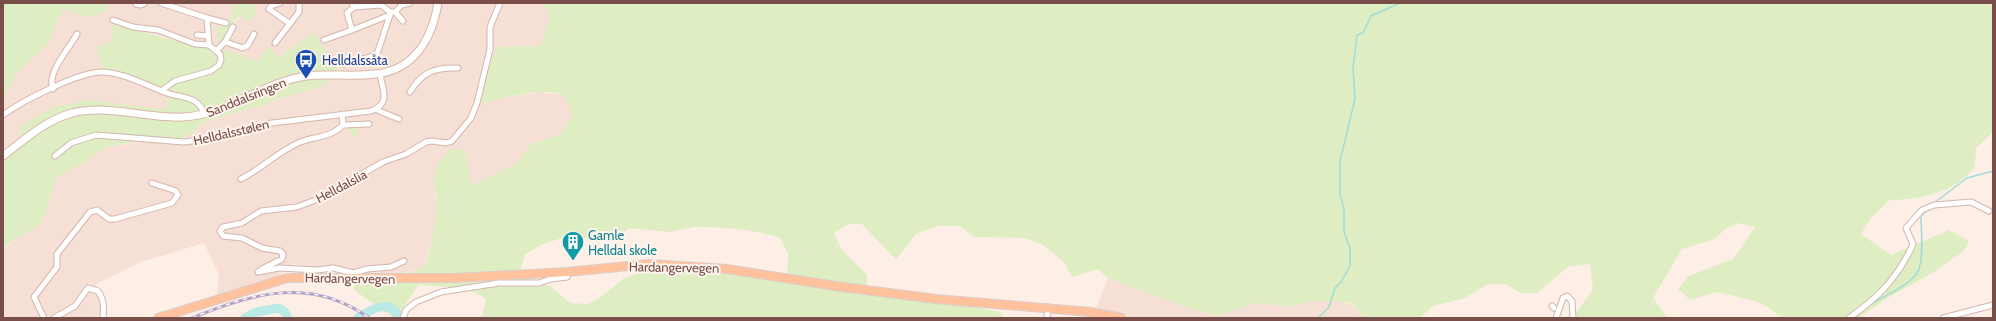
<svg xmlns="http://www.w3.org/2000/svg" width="1996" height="321" font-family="Cabin,sans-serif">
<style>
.residential{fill:#f6dfd4}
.green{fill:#dfedc3;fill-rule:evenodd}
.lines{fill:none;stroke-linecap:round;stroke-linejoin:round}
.stream{stroke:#9eddd7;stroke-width:1.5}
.river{stroke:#b9eae5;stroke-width:9}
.minor-casing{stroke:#d4b5ae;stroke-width:7}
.secondary-casing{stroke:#d9b6ad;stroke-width:9}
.primary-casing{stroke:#dacdcc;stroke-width:10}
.minor{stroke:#fff;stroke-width:5}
.secondary{stroke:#fff;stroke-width:7}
.primary{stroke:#ffc29c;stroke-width:8}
.rail-casing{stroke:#aea3ca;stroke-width:3}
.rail{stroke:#fff4ee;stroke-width:1.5;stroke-dasharray:4.5;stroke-linecap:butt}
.labels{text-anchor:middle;stroke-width:4;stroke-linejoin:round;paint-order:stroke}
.transit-label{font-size:13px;fill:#164399;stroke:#fff4ee;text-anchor:start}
.street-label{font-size:13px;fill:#7a4e48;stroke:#fff4ee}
.culture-label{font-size:13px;fill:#0d838f;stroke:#fff4ee;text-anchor:start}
</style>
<rect width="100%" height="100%" fill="#feefe6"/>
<!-- residential -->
<g class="residential">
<polygon points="111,3 224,3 234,6 219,43 209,49 154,34 115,25 113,26 112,41 101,60 103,69 168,95 167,111 90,100 19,141 3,154 3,99 17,73 48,44 63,8 104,13"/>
<polygon points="253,3 544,3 550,18 540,46 499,47 479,104 501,98 540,92 561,95 568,101 572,115 561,134 531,144 517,163 473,185 469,179 466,153 434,190 436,201 435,229 425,264 419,270 396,274 366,274 293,264 258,293 216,301 219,275 204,243 141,262 96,284 102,318 3,318 3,250 22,234 39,225 42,222 57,177 83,163 106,147 187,136 206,121 268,104 278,99 324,86 339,70 314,33 277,58 257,61 224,50 239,16 256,13"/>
<polygon points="1108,278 1185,307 1217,316 1257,303 1291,307 1311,301 1340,301 1352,305 1365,318 1129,318 1096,308"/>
</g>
<!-- green -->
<g class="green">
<polygon points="3,3 111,3 104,13 87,17 63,8 48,44 17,73 3,99"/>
<path d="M225,3h28l3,10 -5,8 -13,-5 -14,34 33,11 12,-16 8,13 37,-25 25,36 -15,17 -46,13 -10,5 -62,17 -19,15 -19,7 -25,-2 -37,6 -23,16 -26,14 -15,45c-9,10 -28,14 -39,28v-96l16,-13 2,-15 33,-19 36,-7 77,10 1,-15 -65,-26 -7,-22 16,-6 1,-15 2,-1 94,24 10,-6 -3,-16 11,-2 7,-19z"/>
<path d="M544,3h1449v129l-17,16 -1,19c-5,5 -10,11 -16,15 -18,13 -48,18 -69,18l-19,18 -10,16 30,21 58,-25 20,11 -5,10 -30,21 -45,25 -30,21h-77l-14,-11 -13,-6 -38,-9 -27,8 -12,-11 11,-13 44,-17 22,-32 -18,-4 -12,6 -10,10 -33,10 -29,49 15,20h-107l15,-5 17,-24 -3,-25 -22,3 -31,26h-17l-14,-9h-18l-23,14 -32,8 -13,12h-55l-13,-14 -12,-3h-29l-20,6 -34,-4 -40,13 -32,-9 -77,-29 -10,-9 -26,8 -8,-15 -21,-17 -18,-7 -51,-1 -14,-11h-23l-21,8 -20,26 -34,-36h-13l-15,9 8,17 25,25v16l96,13 39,9 1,5h-521l4,-19 -20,-11 -48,-3c-6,12 -14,19 -20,33h-4l-40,-28v-18c16,2 60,7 70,-7 4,-4 4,-12 6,-17 4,-16 6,-29 6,-45 -1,-27 -8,-30 13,-53l13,-1c9,10 5,25 11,36l44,-22 14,-19 30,-10 11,-19c-2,-7 -3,-14 -10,-19 -15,-11 -66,3 -83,9l1,-8 16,-49 3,-1 41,-1 10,-28zM694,227c30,0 56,2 85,10l9,16 -1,24 -90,-10 -27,3 -17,-1 -29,9 -20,17 -16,9 -18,-1 -20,-17 -31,-10 6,-22 18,-10 19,-6 55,1 12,-11 40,4z"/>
<polygon points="347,128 357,128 360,135 354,137"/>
</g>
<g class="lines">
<!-- stream -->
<g class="stream">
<polyline points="1934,203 1967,178 1993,171"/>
<path d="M1871,304c12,-7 44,-21 48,-35 5,-16 2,-36 2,-53l6,-6"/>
<polyline points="1318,318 1329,307 1335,288 1341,282 1350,266 1350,248 1344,232 1344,209 1340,194 1340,161 1355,99 1353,68 1357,35 1363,33 1371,16 1400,3"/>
<polyline points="1845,318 1848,316"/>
</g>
<!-- river -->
<g class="river">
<polyline points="245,318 256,312 279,308 285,312 288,318"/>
<path d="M357,318c13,-8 34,-21 42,0"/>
</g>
<!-- minor casing -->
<g class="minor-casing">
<g id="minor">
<polyline points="161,3 207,18 209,45"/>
<polyline points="280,3 271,6 269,9 289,23"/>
<polyline points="136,4 141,5 145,3"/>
<polyline points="354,7 347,13 352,30 390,15"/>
<polyline points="390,12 395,12 402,5 410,3"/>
<polyline points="395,12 403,21"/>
<polyline points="207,18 226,23"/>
<polyline points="113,20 133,27 158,30 195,44 209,45 220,54 221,60 219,65 211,71 175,81 161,91"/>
<polyline points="197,35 208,36"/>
<polyline points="324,40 352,30"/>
<polyline points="225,42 233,27"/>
<polyline points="275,43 299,12 299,3"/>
<polyline points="217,50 225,42 243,48 248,45 254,34"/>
<polyline points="343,64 374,56 377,54 390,15 390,12 381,5 354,7 352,3"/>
<path d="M53,89c-7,-16 16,-40 24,-55"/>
<path d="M410,92c12,-20 25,-25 48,-24"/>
<polyline points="377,109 379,111 399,119"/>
<path d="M3,115c19,-14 77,-44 100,-43 22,1 44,14 64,21 15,5 32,3 37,21"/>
<polyline points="343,125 369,124"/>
<path d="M55,156l16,-13 25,-8 88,7 24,-3 64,-16 99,-12c21,-8 11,-22 9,-37"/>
<path d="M241,179c20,-10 37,-27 57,-36 16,-7 33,-5 45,-18l-1,-11"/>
<polyline points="404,261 391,267 367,269 354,273 333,268 317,270 279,268 258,272 262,269 282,259 283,254 280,251 262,248 242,238 223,236 220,231 223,227 242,223 261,211 297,207 318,199 383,162 406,154 426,142 432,141 446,143 452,141 471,118 477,103 490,49 490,27 500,3"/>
<polyline points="1552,306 1554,308"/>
<polyline points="44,318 34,297 57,267 57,254 90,212 97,210 109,219 115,219 172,203 178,195 176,191 152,183"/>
<path d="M54,318l21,-12 13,-18 10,3c6,8 6,17 5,27"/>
<polyline points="403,318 406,310 416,302 441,292 499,283 539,283 551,279 567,277"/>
<polyline points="1047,318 1048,307"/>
<polyline points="1556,318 1563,298 1567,296 1572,301 1573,318"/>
<path d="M1849,318c25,-18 42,-33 57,-60 3,-5 5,-9 7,-14l-7,-16 16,-18 12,-5 37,-3 18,9"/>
<polyline points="1943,318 1993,305"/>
</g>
</g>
<!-- secondary casing -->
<g class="secondary-casing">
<path id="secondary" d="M3,156c21,-16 43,-36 69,-43 38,-9 74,6 111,4 39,-2 67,-25 102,-36 34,-11 58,-3 90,-7 40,-4 57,-36 63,-71"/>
</g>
<!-- primary casing -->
<g class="primary-casing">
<polyline id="primary" points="158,318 287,278 454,278 567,272 649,264 727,269 842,287 936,299 1091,312 1121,318"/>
</g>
<!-- minor -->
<use href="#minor" class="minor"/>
<!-- secondary -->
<use href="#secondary" class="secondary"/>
<!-- primary -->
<use href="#primary" class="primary"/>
<!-- rail casing -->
<g class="rail-casing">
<path id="rail" d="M192,318c60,-25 119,-42 177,0"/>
</g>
<!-- rail -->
<use href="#rail" class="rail"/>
</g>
<!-- icons -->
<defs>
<g id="bus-pin" transform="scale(1.15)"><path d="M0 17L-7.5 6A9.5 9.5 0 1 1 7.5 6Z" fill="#1a4fb4" stroke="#fff4ee"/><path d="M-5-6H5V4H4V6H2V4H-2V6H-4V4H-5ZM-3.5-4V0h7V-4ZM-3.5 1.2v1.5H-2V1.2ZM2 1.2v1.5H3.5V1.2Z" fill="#fff"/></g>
<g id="building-pin" transform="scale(1.15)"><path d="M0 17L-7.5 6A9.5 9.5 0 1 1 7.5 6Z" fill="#0f9aa8" stroke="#fff4ee"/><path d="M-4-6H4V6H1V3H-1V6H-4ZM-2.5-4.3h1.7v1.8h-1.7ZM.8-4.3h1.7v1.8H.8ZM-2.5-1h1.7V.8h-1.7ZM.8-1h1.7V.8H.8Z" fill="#fff"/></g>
</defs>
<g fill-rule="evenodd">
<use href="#bus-pin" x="306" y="60"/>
<use href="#building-pin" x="573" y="242"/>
</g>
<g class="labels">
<!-- transit labels -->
<g class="transit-label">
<text x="322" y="65">Helldalssåta</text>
</g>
<!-- street labels -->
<g class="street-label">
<text transform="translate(246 97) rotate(-22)" y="5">Sanddalsringen</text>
<text transform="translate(231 132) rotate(-13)" y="5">Helldalsstølen</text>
<text transform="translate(341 186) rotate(-28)" y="5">Helldalslia</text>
<text transform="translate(674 267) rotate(1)" y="5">Hardangervegen</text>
<text transform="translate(350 278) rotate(1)" y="5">Hardangervegen</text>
</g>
<!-- culture labels -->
<g class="culture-label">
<text x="588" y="240">Gamle<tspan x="588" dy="15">Helldal skole</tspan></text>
</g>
</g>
<!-- border -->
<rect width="1996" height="321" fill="none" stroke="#7a4e48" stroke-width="8"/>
</svg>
